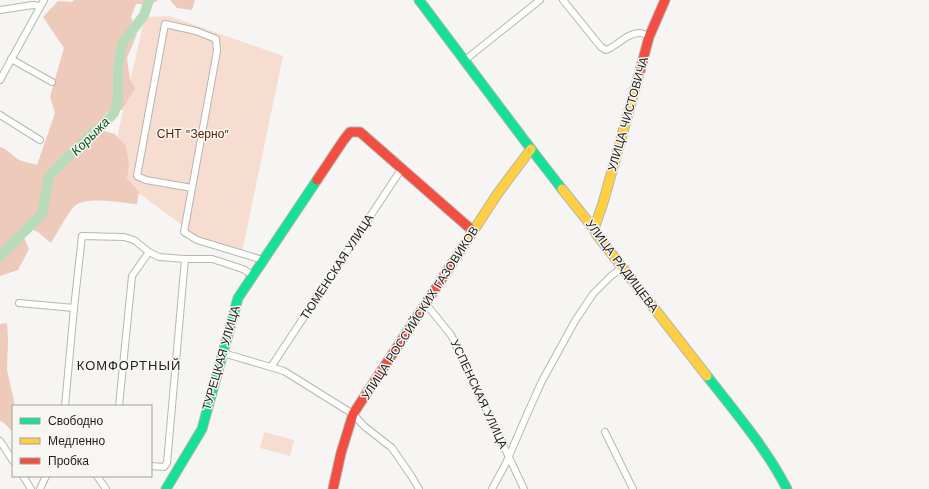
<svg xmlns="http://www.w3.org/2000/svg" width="929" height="489" font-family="'Work Sans',sans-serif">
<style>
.green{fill:#f7dcd0}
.forest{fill:#eecabb}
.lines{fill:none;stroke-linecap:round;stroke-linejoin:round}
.river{stroke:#b8dcb9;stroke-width:10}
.street-casing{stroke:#b6b6b4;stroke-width:8}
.fast-casing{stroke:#b6b6b4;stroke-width:11}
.slow-casing{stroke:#b6b6b4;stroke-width:11}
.jam-casing{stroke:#b6b6b4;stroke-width:11}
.street{stroke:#fefefd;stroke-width:6}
.fast{stroke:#16e098;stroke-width:9}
.slow{stroke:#ffcf43;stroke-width:9}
.jam{stroke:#f24e42;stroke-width:9}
.labels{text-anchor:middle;stroke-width:3;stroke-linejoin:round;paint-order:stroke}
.street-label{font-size:12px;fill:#201f1e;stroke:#f7f6f2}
.park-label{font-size:12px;fill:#581f02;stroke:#f7f6f2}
.water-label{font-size:13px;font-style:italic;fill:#085519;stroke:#f7f6f2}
.neighbourhood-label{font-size:13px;letter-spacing:1px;fill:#201f1e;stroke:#f7f6f2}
</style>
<rect width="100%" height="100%" fill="#f6f5f3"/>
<!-- green -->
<g class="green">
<polygon points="169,16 283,56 242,252 197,236 129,186 118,133 145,17"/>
<polygon points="264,432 294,440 290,456 260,448"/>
</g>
<!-- forest -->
<g class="forest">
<path d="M74,0h84l-6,4h-16l-5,13 6,17 -10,24 3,22 5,8 -13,22 -15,2 -8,11 5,8 11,3 11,12 3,19 -2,13 12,14 -2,12c-16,-1 -47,-8 -61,1 -5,2 -21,32 -25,38l-13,-11 -15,-6 -3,3 9,20 -11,21 -18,6v-129l5,2 14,11 18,5 18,-52 -5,-16 14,-49 -21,-31 15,-16 14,1z"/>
<polygon points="170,0 195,0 192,10 177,8"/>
<polygon points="7,323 8,340 7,370 15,406 13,406 13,432 3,422 0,421 0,324"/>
</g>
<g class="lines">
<!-- river -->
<polyline class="river" points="0,256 42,214 49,176 88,137 104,124 114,113 118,99 118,68 122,44 144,15 149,0"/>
<!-- street casing -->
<g class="street-casing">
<g id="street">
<path d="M563,0l38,47 5,3c12,-4 20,-17 34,-17 3,0 6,2 9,4"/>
<polyline points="0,10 33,5 40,6"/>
<polyline points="11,59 52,82"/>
<polyline points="465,60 540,0"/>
<polyline points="0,80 44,0"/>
<polyline points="0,115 40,140"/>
<polyline points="192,188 146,180 137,176 165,24 196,31 216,39 217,51 184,232 197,240 263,260"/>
<polyline points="19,303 74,308"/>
<polyline points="426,304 451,335 524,489"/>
<polyline points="223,353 284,371 353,414 364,426 392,448 412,477 419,489"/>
<polyline points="271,367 402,168"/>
<polyline points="65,406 74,308 82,236 124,237 134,240 149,252 159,257 185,259 212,259 237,267 245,270 253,276"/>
<polyline points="119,406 132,276 149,252"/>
<polyline points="605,432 633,489"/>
<polyline points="0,441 13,461"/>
<polyline points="151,466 164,467 167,463 185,259"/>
<polyline points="23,476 31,489"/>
<polyline points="97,476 106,489"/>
<polyline points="40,489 46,476"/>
<polyline points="492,489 506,463 528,412 542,381 575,321 593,294 611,276 623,267"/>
</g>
</g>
<!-- fast casing -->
<g class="fast-casing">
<g id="fast">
<polyline points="419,0 531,149 562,189"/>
<path d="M707,376c28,36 59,72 80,113"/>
<polyline points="166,489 202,429 238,298 317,180"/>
</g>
</g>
<!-- slow casing -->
<g class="slow-casing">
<g id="slow">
<polyline points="562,189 594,229 597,235 707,376"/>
<polyline points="594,229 603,203 640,71"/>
<polyline points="449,268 498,193 531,149"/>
</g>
</g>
<!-- jam casing -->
<g class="jam-casing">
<g id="jam">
<polyline points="640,71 649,37 665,0"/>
<polyline points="317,180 343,141 350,132 360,132 473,231"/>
<polyline points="333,489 341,453 353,414 449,268"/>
</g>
</g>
<!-- street -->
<use href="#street" class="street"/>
<!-- fast -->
<use href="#fast" class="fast"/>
<!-- slow -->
<use href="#slow" class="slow"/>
<!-- jam -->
<use href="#jam" class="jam"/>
</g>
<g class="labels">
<!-- street labels -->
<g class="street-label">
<text transform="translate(628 114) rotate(-74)" y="4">УЛИЦА ЧИСТОВИЧА</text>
<text transform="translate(622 266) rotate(53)" y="4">УЛИЦА РАДИЩЕВА</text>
<text transform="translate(337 267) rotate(-57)" y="4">ТЮМЕНСКАЯ УЛИЦА</text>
<text transform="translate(420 313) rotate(-57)" y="4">УЛИЦА РОССИЙСКИХ ГАЗОВИКОВ</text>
<text transform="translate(221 358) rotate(-74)" y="4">ТУРЕЦКАЯ УЛИЦА</text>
<text transform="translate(479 394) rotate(65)" y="4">УСПЕНСКАЯ УЛИЦА</text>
</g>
<!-- park labels -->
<g class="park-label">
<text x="193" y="138">СНТ "Зерно"</text>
</g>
<!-- water labels -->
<g class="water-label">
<text transform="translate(90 136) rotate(-45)" y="5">Корыжа</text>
</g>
<!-- neighbourhood labels -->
<g class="neighbourhood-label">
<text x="129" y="370">КОМФОРТНЫЙ</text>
</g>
</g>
<!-- legend -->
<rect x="12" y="405" width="140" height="72" fill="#f7f6f2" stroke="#a1a09d"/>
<rect x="20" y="418" width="20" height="6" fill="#16e098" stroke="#a1a09d"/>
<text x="48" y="425" font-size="12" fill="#201f1e">Свободно</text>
<rect x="20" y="438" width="20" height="6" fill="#ffcf43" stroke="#a1a09d"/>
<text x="48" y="445" font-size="12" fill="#201f1e">Медленно</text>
<rect x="20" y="458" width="20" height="6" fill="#f24e42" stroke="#a1a09d"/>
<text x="48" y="465" font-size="12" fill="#201f1e">Пробка</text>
</svg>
